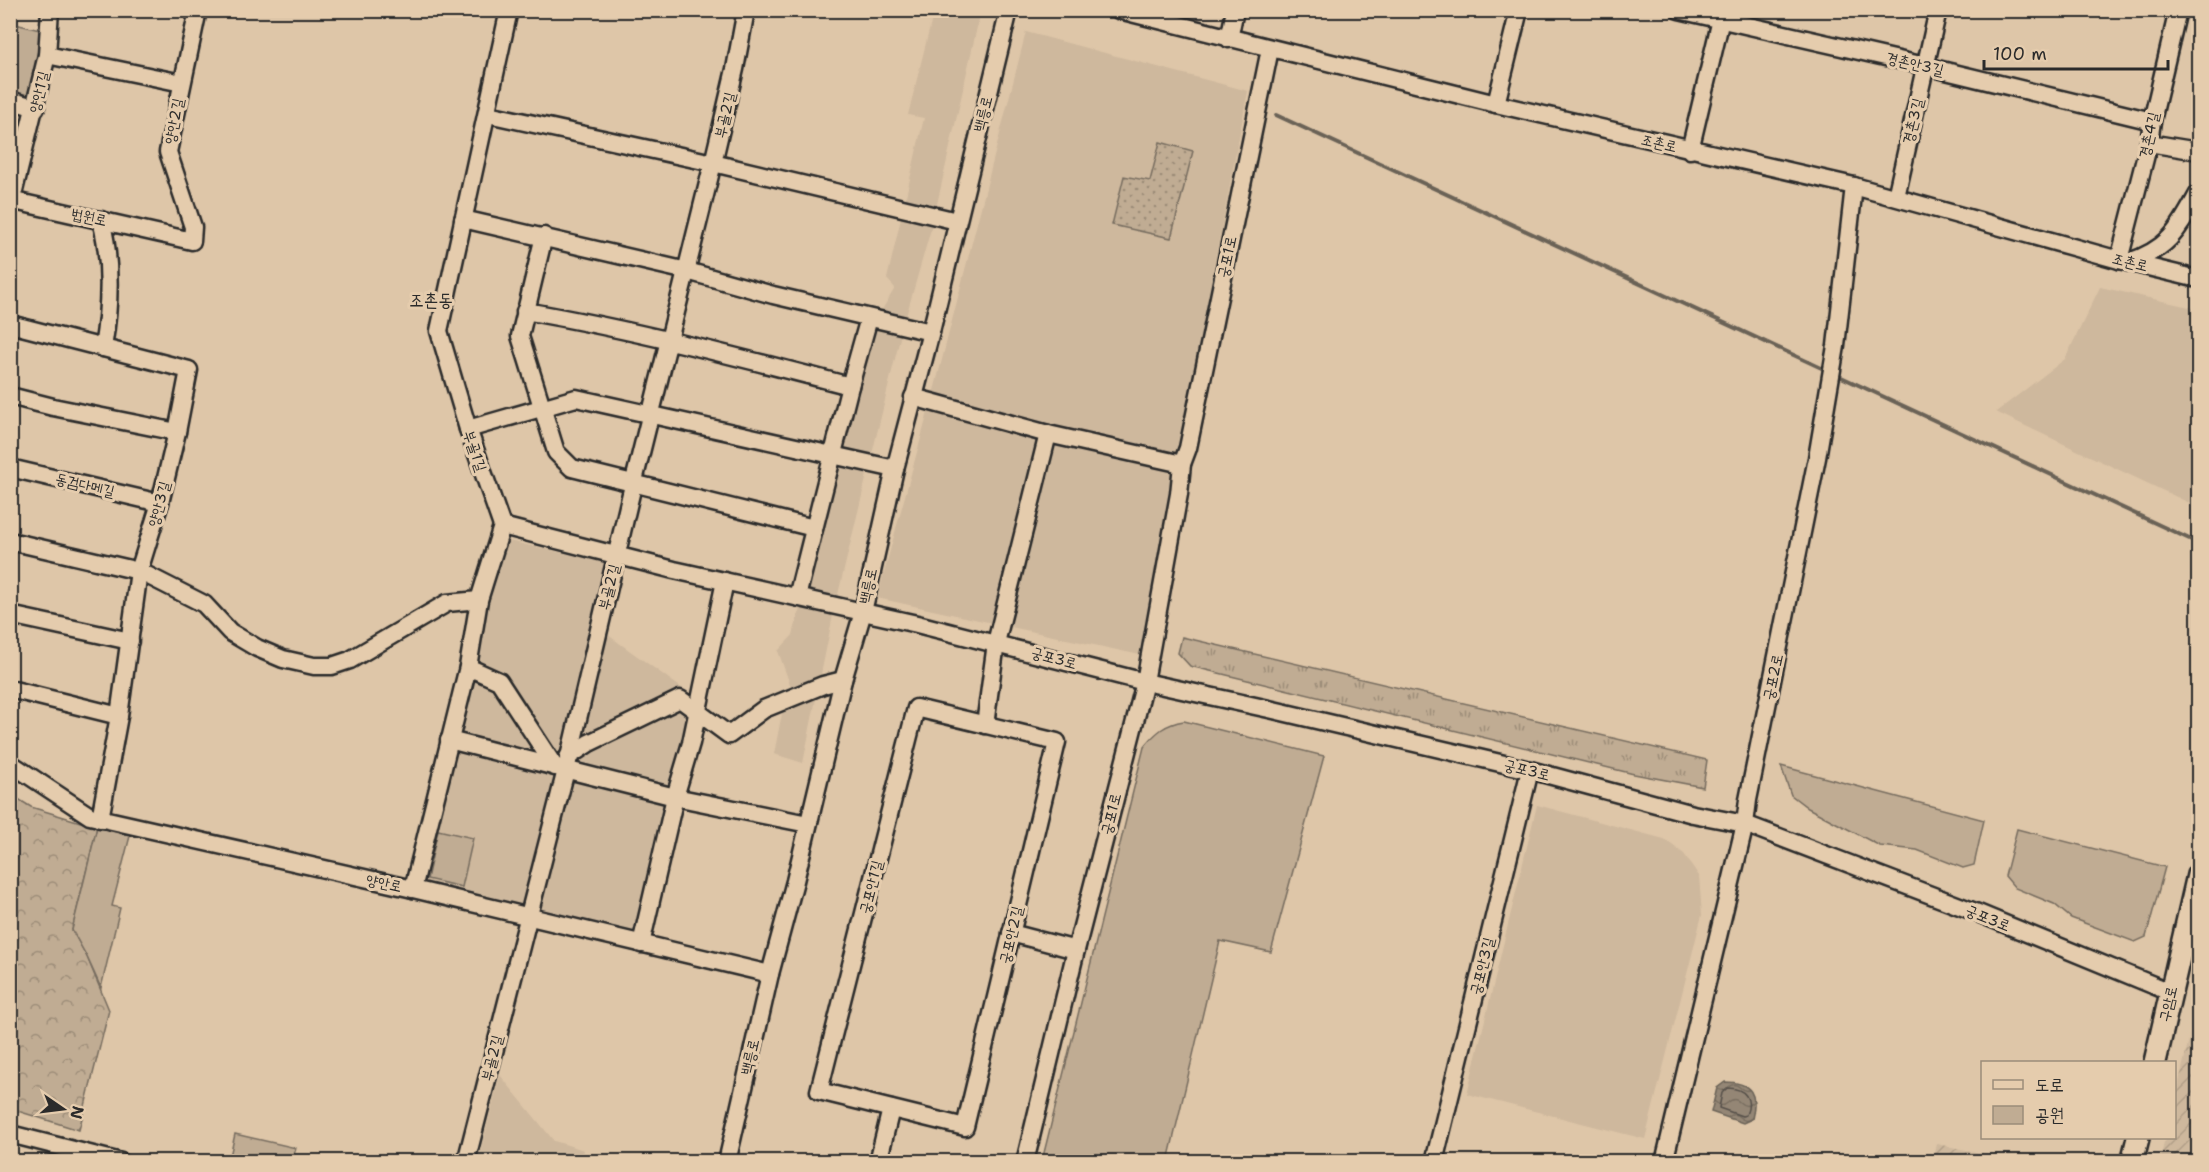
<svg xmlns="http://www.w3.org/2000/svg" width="2209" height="1172" font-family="'Shantell Sans','Poor Story',sans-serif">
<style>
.built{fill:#ceb89d}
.industrial{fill:url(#industrial-furrows)}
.grass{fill:url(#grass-tufts);stroke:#766c5f;stroke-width:1.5}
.forest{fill:url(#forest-crowns);stroke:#766c5f;stroke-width:1.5}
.park{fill:#c0ac93;stroke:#766c5f;stroke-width:1.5}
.garden{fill:url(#garden-dots);stroke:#766c5f;stroke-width:1.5}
.water{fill:url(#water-waves);stroke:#6a6257;stroke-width:1.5}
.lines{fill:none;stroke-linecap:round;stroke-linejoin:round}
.shore{stroke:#554f49;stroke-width:1.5}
.stream{stroke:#6a6257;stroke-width:4}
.minor-casing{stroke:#2b2b2b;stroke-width:21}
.major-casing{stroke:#2b2b2b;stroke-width:26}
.minor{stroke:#e5ccad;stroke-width:16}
.major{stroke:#e5ccad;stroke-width:21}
.labels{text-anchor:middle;stroke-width:6;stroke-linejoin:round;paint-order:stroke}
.street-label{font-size:15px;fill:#2b2b2b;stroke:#e5ccad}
.quarter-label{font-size:18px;fill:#2b2b2b;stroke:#e5ccad}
</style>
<defs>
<pattern id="industrial-furrows" width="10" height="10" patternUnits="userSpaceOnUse" patternTransform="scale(1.5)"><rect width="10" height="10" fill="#ceb89d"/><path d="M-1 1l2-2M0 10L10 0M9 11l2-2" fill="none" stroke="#b19e87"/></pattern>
<pattern id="grass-tufts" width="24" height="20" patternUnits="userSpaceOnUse" patternTransform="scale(1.5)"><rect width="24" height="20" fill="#c0ac93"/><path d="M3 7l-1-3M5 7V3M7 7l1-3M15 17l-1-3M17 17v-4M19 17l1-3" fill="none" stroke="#9c8c78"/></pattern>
<pattern id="forest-crowns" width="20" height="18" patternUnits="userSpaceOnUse" patternTransform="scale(1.5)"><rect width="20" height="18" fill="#c0ac93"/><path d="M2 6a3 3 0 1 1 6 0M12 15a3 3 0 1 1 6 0" fill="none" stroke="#9c8c78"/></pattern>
<pattern id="garden-dots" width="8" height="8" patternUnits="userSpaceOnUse" patternTransform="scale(1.5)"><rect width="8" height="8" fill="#c0ac93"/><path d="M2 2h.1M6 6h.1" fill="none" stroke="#9c8c78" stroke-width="1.8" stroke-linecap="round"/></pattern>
<pattern id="water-waves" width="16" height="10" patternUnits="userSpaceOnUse" patternTransform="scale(1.5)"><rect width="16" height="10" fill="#948675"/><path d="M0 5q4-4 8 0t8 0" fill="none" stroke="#796e60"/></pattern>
</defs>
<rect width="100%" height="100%" fill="#dec6a8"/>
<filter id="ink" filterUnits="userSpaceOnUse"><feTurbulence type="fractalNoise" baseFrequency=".0167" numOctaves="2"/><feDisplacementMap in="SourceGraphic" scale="12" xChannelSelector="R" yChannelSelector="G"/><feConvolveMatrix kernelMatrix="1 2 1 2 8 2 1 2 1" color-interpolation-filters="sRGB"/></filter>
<g filter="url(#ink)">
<!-- built -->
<g class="built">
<polygon points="934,11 968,11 980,14 933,222 901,334 833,615 803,763 774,754 783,708 792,690 778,651 793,635 873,325 895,288 887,279 924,118 908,115"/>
<polygon points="1026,32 1248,91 1140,655 877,598 936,383"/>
<polygon points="2100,287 2198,309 2198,507 1996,412 2065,359"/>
<polygon points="504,540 609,563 590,622 708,707 691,743 635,936 422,884"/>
<polygon points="1537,805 1664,839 1684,854 1699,876 1702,915 1645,1139 1467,1094"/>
<polygon points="500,1075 554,1141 584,1150 581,1161 478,1161"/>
</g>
<!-- industrial -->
<g class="industrial">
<polygon points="2192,1026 2198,1034 2198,1161 2160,1161 2165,1138 2174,1138 2175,1099"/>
<polygon points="1937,1144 1995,1156 1994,1161 1933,1161"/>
</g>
<!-- grass -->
<polygon class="grass" points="1182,637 1707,760 1703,787 1634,774 1190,666 1178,653"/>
<!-- forest -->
<polygon class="forest" points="10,794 31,807 97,827 72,930 87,957 109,1010 79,1130 11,1109"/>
<!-- park -->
<g class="park">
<polygon points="11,23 48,32 31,101 11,96"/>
<path d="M1184,721l140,35 -53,196 -51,-11 -52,220h-126l102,-414c12,-15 21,-23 40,-26z"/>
<polygon points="1781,766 1984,820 1974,865 1963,868 1917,850 1880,846 1808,808 1791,795"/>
<polygon points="97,827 130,836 112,906 120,908 101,988 87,957 72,930"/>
<polygon points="2017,829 2165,867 2146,937 2135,942 2071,918 2054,904 2015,888 2005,876"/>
<polygon points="438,830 473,838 462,887 427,879"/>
<polygon points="235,1134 296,1148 292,1161 229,1161"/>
</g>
<!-- garden -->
<polygon class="garden" points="1160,142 1193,151 1171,238 1112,225 1124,176 1150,181"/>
<!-- water -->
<path class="water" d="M1725,1082c27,0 33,13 27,37l-9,4 -32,-11 6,-24z"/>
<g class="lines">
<!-- shore -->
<path class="shore" d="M1727,1088c18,0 26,11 19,27l-4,1 -23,-8 3,-15z"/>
<!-- stream -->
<g class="stream">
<polyline points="1276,115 1828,371"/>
<polyline points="1837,375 2198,543"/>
</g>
<!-- minor casing -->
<g class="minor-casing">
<g id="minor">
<polyline points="1119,10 1496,104 1854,186 2119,260 2198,279"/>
<polyline points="1679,10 1925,66 2152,121"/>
<polyline points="1229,39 1235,10"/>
<polyline points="47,55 182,83"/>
<polyline points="10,100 36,108"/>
<polyline points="1496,104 1519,10"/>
<polyline points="488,114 713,163 957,221"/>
<polyline points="2149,143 2198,151"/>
<polyline points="1690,150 1723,11"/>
<polyline points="1896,197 1938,10"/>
<polyline points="10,200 192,241 193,227 168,152 198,10"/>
<polyline points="10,207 47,55 50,10"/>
<polyline points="463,219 687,271 773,295 931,332"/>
<path d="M101,220c11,42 9,86 2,128"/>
<polyline points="544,236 520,336 556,452 572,468 814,528"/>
<polyline points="2119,260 2149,143 2152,121 2178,10"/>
<path d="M2129,262c41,-14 49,-32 69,-68"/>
<path d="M525,311c110,19 217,47 325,75"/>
<polyline points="10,324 189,370 177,432 160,503 139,571 119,716 100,819"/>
<polyline points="10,396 53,407 177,432"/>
<polyline points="913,397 1048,434 1182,464"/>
<polyline points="468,429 576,398 895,469"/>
<polyline points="10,468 160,503"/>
<polyline points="502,526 674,570 917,624 1145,682 1269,709 1530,770 1693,814 1745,824 1978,913 2170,992"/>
<polyline points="10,541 139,571 204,604 230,632 257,648 283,659 314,666 332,666 350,660 447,603 479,600"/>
<polyline points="797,597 850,386 869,318"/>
<polyline points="10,615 130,641"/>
<polyline points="468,667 499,681 555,767"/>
<polyline points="10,689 119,716"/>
<polygon points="916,708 1057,742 965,1127 819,1091"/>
<polyline points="985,725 996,643 1048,434"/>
<polyline points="449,740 675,797 808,824"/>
<polyline points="568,757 589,743 680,699 729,735 764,709 823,685 843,680"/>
<polyline points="10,763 90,816 413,889 770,974"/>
<polyline points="413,889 468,667 479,600 502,526 468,429 439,331 509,10"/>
<polyline points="1011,933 1076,950"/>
<polyline points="641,944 675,797 691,743 725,581"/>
<polyline points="10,1134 121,1162"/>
<polyline points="466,1162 566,770 633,485 713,163 735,69 746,10"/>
<polyline points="727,1162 770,974 795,881 843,680 863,612 895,469 931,332 1009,10"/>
<polyline points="878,1162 891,1109"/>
<polyline points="1025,1162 1076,950 1145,682 1179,494 1182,464 1188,448 1270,49"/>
<polyline points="1434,1162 1530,770"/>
<polyline points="1664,1162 1745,824 1748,800 1817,458 1836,346 1854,186"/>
</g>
</g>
<!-- major casing -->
<g class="major-casing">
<g id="major">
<polyline points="2155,1062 2198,875"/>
<polyline points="2132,1162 2138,1138"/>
</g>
</g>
<!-- minor -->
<use href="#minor" class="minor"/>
<!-- major -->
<use href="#major" class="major"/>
</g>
</g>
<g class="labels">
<!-- street labels -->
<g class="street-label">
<text transform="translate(1915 64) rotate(13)" y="5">경촌안3길</text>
<text transform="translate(39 92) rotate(-77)" y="5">양안1길</text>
<text transform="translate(983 114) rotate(-76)" y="5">백릉로</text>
<text transform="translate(725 115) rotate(-77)" y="5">부골2길</text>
<text transform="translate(174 121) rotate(-79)" y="5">양안2길</text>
<text transform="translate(1913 121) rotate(-77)" y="5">경촌3길</text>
<text transform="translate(2149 135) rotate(-78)" y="5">경촌4길</text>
<text transform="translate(1659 143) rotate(13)" y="5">조촌로</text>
<text transform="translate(89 217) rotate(12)" y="5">법원로</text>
<text transform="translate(1227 257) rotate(-78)" y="5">궁포1로</text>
<text transform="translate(2130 262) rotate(14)" y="5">조촌로</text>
<text transform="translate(475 451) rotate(71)" y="5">부골1길</text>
<text transform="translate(85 485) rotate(13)" y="5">동검다메길</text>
<text transform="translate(159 504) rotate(-75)" y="5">양안3길</text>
<text transform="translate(868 586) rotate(-78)" y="5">백릉로</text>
<text transform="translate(609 587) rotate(-76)" y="5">부골2길</text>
<text transform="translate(1054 658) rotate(15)" y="5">궁포3로</text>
<text transform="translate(1773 677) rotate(-78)" y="5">궁포2로</text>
<text transform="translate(1527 770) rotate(14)" y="5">궁포3로</text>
<text transform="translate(1111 814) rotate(-76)" y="5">궁포1로</text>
<text transform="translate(384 883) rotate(12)" y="5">양안로</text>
<text transform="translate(871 887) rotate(-76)" y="5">궁포안1길</text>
<text transform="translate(1988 918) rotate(22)" y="5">궁포3로</text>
<text transform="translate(1011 935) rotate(-77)" y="5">궁포안2길</text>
<text transform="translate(1482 966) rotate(-76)" y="5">궁포안3길</text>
<text transform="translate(2168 1004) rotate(-77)" y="5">구암로</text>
<text transform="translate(750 1057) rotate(-77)" y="5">백릉로</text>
<text transform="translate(492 1058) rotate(-76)" y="5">부골2길</text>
</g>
<!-- quarter labels -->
<g class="quarter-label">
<text x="431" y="306">조촌동</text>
</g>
</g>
<!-- margin -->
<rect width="2209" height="1172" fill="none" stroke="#e5ccad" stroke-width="36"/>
<rect x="18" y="18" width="2173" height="1136" fill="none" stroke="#2b2b2b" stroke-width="2" filter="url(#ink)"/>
<!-- legend -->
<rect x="1981" y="1061" width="195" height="78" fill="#e5ccad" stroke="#9b8c79" stroke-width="1.5"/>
<rect x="1993" y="1080" width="30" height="9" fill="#e5ccad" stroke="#9b8c79" stroke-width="1.5"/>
<text x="2035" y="1091" font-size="18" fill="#2b2b2b">도로</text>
<rect x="1993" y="1106" width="30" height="18" fill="#c0ac93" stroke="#9b8c79" stroke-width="1.5"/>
<text x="2035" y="1121" font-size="18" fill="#2b2b2b">공원</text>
<!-- north arrow -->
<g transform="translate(63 1109) rotate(104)" stroke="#e5ccad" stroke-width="4.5" paint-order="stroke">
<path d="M0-4.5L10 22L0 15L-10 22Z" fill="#2b2b2b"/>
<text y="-9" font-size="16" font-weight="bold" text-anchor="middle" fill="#2b2b2b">N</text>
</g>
<!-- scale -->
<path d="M1984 60v9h184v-9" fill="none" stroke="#2b2b2b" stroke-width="3"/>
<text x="1993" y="60" font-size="18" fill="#2b2b2b" stroke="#e5ccad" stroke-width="4.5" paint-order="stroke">100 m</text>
</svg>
